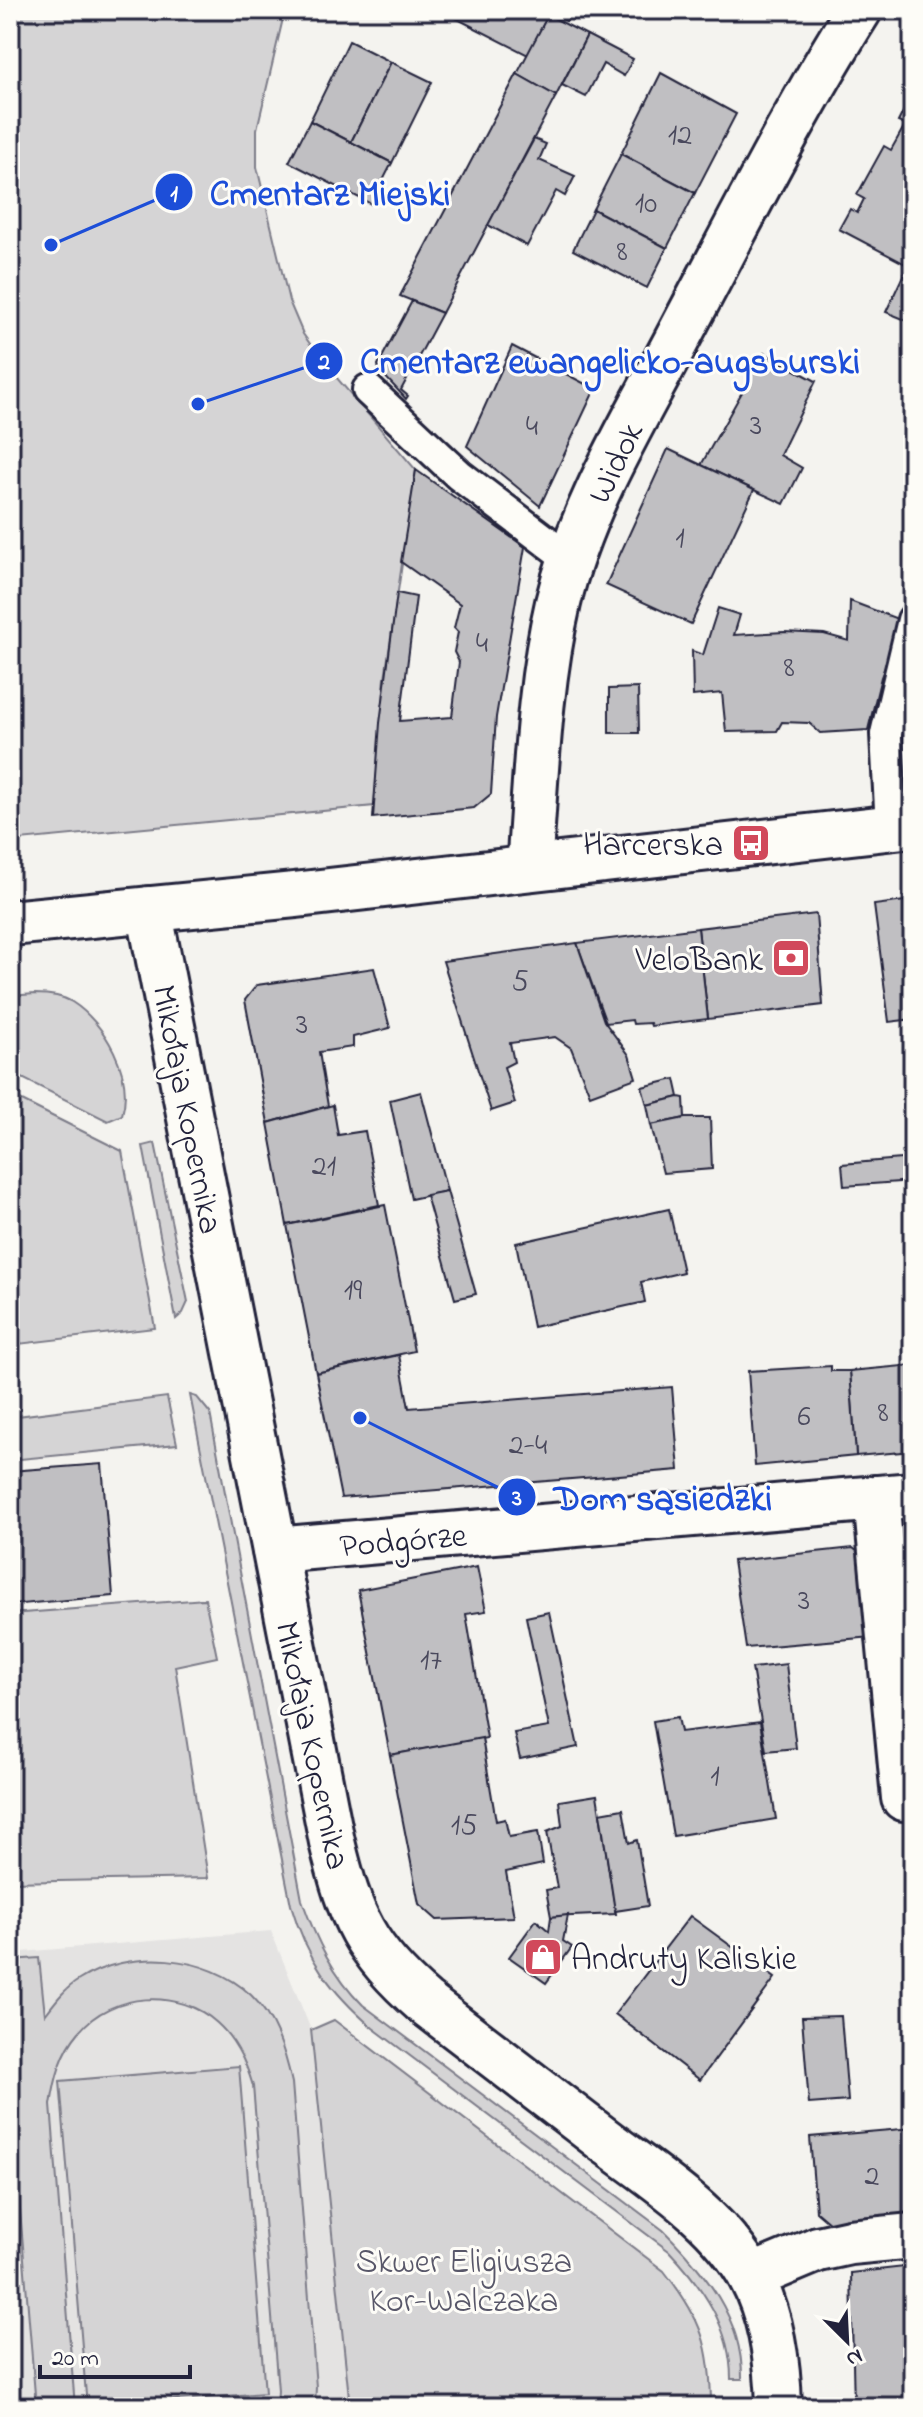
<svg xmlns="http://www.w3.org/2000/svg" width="923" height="2417" font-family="'Indie Flower',sans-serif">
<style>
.built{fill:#e4e3e2}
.green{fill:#d5d4d5;stroke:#7c7b88;stroke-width:2}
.building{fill:#c0bfc2;stroke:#22223b;stroke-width:2}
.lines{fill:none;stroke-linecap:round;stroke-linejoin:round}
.service-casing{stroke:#22223b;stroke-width:36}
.minor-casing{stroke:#22223b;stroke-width:50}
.tertiary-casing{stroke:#22223b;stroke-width:50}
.service{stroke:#fdfcf7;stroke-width:30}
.minor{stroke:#fdfcf7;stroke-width:44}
.tertiary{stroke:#fdfcf7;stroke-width:44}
.labels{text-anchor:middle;stroke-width:6;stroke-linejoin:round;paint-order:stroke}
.number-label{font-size:30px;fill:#4a495d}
.street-label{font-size:34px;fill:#22223b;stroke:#fdfcf7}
.poi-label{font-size:34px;fill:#22223b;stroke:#fdfcf7;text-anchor:end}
.park-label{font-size:34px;fill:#585769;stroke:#fdfcf7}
.leader{fill:none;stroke:#1d4ed8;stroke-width:3}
.callout-dot{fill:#1d4ed8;stroke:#fdfcf7;stroke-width:3}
.mark-label{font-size:24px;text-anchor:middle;font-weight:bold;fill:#fff}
.callout-label{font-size:36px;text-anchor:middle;font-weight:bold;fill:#1d4ed8;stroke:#fdfcf7;stroke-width:6;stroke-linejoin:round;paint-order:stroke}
</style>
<rect width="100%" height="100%" fill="#f4f3ef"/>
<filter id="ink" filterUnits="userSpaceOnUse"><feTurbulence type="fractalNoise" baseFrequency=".0125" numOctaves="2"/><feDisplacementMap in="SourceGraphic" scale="16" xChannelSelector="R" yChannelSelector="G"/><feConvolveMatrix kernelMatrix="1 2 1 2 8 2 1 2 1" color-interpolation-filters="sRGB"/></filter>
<g filter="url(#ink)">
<!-- built -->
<polygon class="built" points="271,1931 311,2030 350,2407 10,2407 10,1953"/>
<!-- green -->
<g class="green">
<polygon points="10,10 285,10 257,129 257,167 289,301 303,334 323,362 416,470 385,678 374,806 10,841"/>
<path d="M35,994c13,0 26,1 37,8 33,21 62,73 50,113l-14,6 -98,-49v-76z"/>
<polygon points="10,1095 122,1151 155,1328 10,1345"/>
<polygon points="155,1143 188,1302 183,1313 176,1319 143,1146"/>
<path d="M190,1395l7,2 13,16 92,487c14,40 31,75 61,105l300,225c41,41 80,88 79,149h-11c0,-51 -28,-92 -62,-128l-296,-223c-43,-37 -66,-69 -82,-123z"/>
<polygon points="167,1397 177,1444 10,1460 10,1417"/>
<polygon points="205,1599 217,1657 175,1666 208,1878 10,1882 10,1614"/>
<path d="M39,1958l6,57c10,-13 19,-26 34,-35 51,-32 128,-26 172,15 24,23 34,56 41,88l24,304 -1,20h-38l1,-17 -25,-304c-7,-24 -17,-46 -36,-63 -38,-35 -106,-31 -138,9 -18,21 -24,47 -28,73l24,302h-39l-26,-321v-126z"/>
<path d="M334,2020l330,251c38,48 47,76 47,136h-361l-39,-377z"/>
<polygon points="239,2066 265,2393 87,2407 60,2081"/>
</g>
<!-- building -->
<g class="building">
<polygon points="440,10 538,10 548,15 528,55"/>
<polygon points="545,10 573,10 566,21"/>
<polygon points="548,15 587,35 556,96 517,74"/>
<polygon points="587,35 633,59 624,76 603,64 586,97 562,85"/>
<polygon points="349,41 391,62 351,142 310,121"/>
<polygon points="391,62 432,82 392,163 351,142"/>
<polygon points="661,73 736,114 695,193 621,154"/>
<polygon points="517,74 556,96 442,313 400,296"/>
<polygon points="913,92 913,264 911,267 839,229 850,209 857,213 864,199 857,195 884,146 891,150 905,125 898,122"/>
<polygon points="310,121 392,163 371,204 289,162"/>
<polygon points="534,139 546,144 539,160 575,176 565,196 556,191 527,246 488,225"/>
<polygon points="621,154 695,193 667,248 593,209"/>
<polygon points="593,209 667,248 647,288 573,250"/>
<polygon points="906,269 913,272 913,323 886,312"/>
<polygon points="412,301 442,313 401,390 408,396 406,399 379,370 378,365"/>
<polygon points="512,346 595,389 540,506 467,446"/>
<polygon points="764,353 816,381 780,455 802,468 784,504 701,465"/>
<polygon points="668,449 754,490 691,624 606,585"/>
<polygon points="416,470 525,547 496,717 491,794 474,808 373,818 380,723 397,593 416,597 400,721 452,717 459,662 454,652 458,632 454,628 460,604 401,562"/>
<polygon points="850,601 903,621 881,677 868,730 820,733 809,723 782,722 777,731 726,732 722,693 693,696 692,651 703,655 718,608 740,615 734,635 784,632 824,634 849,641"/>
<polygon points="638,688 639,733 609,733 609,689"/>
<polygon points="913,900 913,1019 889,1022 874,905"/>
<polygon points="816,914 823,1005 708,1019 698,928"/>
<polygon points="698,928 708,1019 651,1026 650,1023 633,1024 632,1020 606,1023 577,943"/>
<polygon points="577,943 604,1021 629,1055 636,1078 590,1095 571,1048 555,1037 510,1043 514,1062 504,1067 515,1103 491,1111 443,961"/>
<polygon points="374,968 390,1028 353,1037 353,1047 319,1052 328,1106 268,1123 245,1000 257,985"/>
<polygon points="675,1079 679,1097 647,1105 642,1087"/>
<polygon points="421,1092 447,1191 411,1199 390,1100"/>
<polygon points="679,1097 684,1098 685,1118 651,1125 647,1105"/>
<polygon points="333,1105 338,1135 365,1131 379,1205 287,1225 268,1123"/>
<polygon points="685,1118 710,1118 712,1169 663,1173 651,1125"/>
<polygon points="913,1158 913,1181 844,1186 842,1164"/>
<polygon points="447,1191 476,1294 455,1299 426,1195"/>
<polygon points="385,1205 414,1351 316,1373 287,1225"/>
<polygon points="669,1209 683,1272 641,1282 645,1302 533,1327 516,1243"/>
<polygon points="399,1355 409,1408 672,1387 679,1470 341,1498 316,1373"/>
<polygon points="913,1365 913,1451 856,1456 850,1371"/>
<polygon points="831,1366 831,1371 850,1371 856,1456 755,1466 748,1371"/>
<polygon points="102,1464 113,1596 10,1605 10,1471"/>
<polygon points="853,1548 864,1557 872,1637 746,1648 733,1561"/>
<polygon points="477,1567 486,1611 466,1614 487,1738 390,1755 358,1590"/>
<polygon points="549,1612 578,1747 520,1759 514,1733 549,1727 526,1617"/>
<polygon points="786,1664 796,1748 766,1751 752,1668"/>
<polygon points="678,1717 681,1732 760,1722 776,1819 673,1836 653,1721"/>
<polygon points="482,1738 496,1821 505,1819 509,1837 538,1832 543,1864 506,1872 514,1917 437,1920 419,1904 390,1755"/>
<polygon points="597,1795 616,1914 551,1917 546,1890 557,1888 547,1832 562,1826 559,1801"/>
<polygon points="623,1809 629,1843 637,1840 648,1906 615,1911 600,1813"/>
<polygon points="568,1915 563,1941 572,1947 546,1983 509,1957 536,1920 549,1931 551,1917"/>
<polygon points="690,1916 775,1978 700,2080 615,2014"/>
<polygon points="841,2016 848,2101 809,2104 802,2017"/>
<polygon points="913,2128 913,2216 830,2223 816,2211 810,2137"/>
<polygon points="913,2266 913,2407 854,2407 851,2273"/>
</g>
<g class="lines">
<!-- service casing -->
<g class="service-casing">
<g id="service">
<polyline points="368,390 459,475 571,560"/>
<polyline points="891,827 886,734 913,620"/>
</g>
</g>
<!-- minor casing -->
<g class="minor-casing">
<g id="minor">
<path d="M529,868c7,-88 9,-179 29,-265 23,-98 79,-186 125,-275 57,-107 111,-215 176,-318"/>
<polyline points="876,1498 904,1798"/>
<polyline points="275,1550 913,1495"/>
<polyline points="751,2277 818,2249 850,2242 913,2236"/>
</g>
</g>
<!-- tertiary casing -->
<g class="tertiary-casing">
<g id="tertiary">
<path d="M149,909l183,933c18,75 33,109 92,160 60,46 120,92 180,138 52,39 115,78 147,137 21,39 27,86 28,130"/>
<polyline points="10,923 295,895 913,825"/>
</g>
</g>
<!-- service -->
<use href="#service" class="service"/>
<!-- minor -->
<use href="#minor" class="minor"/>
<!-- tertiary -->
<use href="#tertiary" class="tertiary"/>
</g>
</g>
<!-- icons -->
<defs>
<g id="bus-square" transform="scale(2)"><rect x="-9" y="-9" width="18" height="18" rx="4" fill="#d1495b" stroke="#fdfcf7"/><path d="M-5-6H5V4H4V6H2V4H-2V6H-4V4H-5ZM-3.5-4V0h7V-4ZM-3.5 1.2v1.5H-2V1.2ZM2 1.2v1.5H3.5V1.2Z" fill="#fff"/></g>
<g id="bank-square" transform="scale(2)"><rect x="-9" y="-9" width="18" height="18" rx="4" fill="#d1495b" stroke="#fdfcf7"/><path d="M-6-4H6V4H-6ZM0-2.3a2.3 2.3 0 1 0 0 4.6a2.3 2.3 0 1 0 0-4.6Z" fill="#fff"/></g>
<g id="shop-square" transform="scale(2)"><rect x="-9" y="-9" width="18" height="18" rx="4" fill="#d1495b" stroke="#fdfcf7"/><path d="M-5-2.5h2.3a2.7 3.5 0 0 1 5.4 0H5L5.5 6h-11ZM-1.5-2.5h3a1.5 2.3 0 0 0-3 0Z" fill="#fff"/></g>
</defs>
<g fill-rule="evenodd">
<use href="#bus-square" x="751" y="843"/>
<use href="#bank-square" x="791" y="958"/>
<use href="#shop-square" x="543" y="1957"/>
</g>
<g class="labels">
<!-- number labels -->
<g class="number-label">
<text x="680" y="144">12</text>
<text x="646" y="212">10</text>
<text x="622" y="260">8</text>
<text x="756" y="434">3</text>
<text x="532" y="435">4</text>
<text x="680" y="547">1</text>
<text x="482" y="652">4</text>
<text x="789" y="676">8</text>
<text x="520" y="990">5</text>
<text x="302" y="1033">3</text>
<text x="324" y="1175">21</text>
<text x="353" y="1299">19</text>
<text x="883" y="1421">8</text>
<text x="804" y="1425">6</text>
<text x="528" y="1454">2-4</text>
<text x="804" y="1609">3</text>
<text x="431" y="1669">17</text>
<text x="715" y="1785">1</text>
<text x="464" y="1834">15</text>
<text x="872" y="2185">2</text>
</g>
<!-- street labels -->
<g class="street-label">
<text transform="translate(614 462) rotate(-64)" y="12">Widok</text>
<text transform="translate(189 1109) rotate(79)" y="12">Mikołaja Kopernika</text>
<text transform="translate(403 1539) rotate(-5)" y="12">Podgórze</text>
<text transform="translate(314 1745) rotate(78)" y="12">Mikołaja Kopernika</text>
</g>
<!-- poi labels -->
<g class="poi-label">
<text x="723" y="855">Harcerska</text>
<text x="763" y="970">VeloBank</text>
<text x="571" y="1969" text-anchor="start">Andruty Kaliskie</text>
</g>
<!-- park labels -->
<g class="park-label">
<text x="464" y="2272">Skwer Eligiusza<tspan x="464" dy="39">Kor-Walczaka</tspan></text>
</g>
</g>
<!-- callouts -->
<path class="leader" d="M51 245L174 192M198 404L324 361M360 1418L517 1497"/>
<g class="callout-dot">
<circle cx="51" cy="245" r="8"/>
<circle cx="198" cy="404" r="8"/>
<circle cx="360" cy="1418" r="8"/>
<circle cx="174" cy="192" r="20"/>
<circle cx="324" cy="361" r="20"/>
<circle cx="517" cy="1497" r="20"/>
</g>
<g class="mark-label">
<text x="174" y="201">1</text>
<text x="324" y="369">2</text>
<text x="517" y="1505">3</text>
</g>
<g class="callout-label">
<text x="330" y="205">Cmentarz Miejski</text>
<text x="610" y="373">Cmentarz ewangelicko-augsburski</text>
<text x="663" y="1510">Dom sąsiedzki</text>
</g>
<!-- margin -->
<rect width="923" height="2417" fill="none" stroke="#fdfcf7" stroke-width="40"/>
<rect x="20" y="20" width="883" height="2377" fill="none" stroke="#22223b" stroke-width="3" filter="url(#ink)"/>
<!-- north arrow -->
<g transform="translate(847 2341) rotate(156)" stroke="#fdfcf7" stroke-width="6" paint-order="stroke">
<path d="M0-6L14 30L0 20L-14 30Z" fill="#22223b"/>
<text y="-12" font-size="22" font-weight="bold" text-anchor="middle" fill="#22223b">N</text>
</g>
<!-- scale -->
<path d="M40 2365v12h150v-12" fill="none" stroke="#22223b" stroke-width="4"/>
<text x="52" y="2365" font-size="24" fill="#22223b" stroke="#fdfcf7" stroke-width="6" paint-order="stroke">20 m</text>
</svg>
